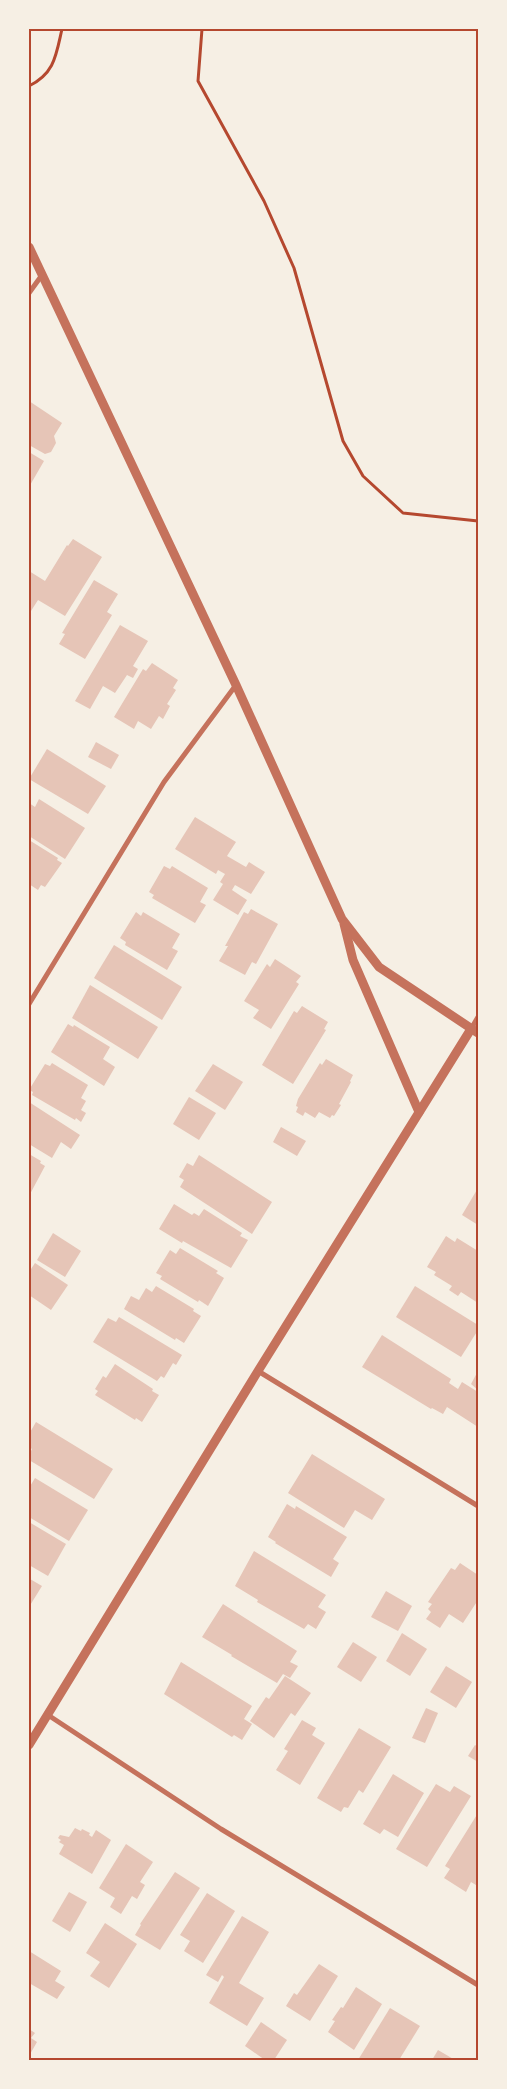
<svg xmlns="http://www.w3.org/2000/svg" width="507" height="2089" font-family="Quicksand,sans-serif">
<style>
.building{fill:#e6c5b7}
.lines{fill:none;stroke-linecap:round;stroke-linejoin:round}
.path{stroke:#b5482f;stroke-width:3}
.minor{stroke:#c5725c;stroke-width:5}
.tertiary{stroke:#c5725c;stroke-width:9}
.neatline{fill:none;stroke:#b5482f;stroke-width:2}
</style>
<rect width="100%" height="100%" fill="#f6efe4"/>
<!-- building -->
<g class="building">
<polygon points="29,401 62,423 54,436 56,443 51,452 45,454 29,445"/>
<polygon points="29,452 44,461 29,487"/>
<polygon points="73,539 102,557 65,616 38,600 31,611 29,610 29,571 45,581 67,545 68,546"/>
<polygon points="94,580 118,594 107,612 112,615 85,659 59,644 65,634 62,633"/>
<polygon points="120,625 148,641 133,666 138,669 133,678 127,675 115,693 103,686 90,709 75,701"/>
<polygon points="152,663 178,680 173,688 176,690 167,704 170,706 163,719 159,716 151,729 138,721 134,729 114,717 143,669 146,671"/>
<polygon points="96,742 119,755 111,769 88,757"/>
<polygon points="47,749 106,786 88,814 29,779"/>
<polygon points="39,799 85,828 65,859 29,836 29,803 35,807"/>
<polygon points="195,817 236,842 227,856 246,867 249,862 265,872 251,894 235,885 232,890 247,900 238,915 213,900 223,884 220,882 225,874 218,870 216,874 175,849"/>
<polygon points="29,840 58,858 57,860 62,863 45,887 41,885 38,890 29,884"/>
<polygon points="164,866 170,869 172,866 208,888 200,902 206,905 195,923 152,898 154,895 149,892"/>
<polygon points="251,909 278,924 256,964 252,962 245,975 219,961 228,946 225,946 244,912 248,914"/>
<polygon points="136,912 141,916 143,912 180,934 172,948 178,951 167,970 125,945 126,942 120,938"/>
<polygon points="114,945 182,987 162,1020 94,978"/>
<polygon points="275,959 301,976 296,982 299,984 271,1029 253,1018 259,1010 244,1001 267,964 270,967"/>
<polygon points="90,985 158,1027 138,1059 72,1018"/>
<polygon points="302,1006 328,1022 324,1029 326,1030 293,1084 262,1065 294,1011 297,1013"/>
<polygon points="68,1024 73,1027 74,1025 110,1047 103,1059 115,1067 104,1086 51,1052"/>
<polygon points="326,1059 353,1075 350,1081 351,1082 339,1104 341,1105 334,1116 332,1115 330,1118 319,1112 315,1118 305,1112 303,1116 296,1112 298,1107 296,1106 298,1099 320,1063 322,1065"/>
<polygon points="52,1063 88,1085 81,1098 86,1101 81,1110 86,1113 81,1122 76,1118 75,1120 32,1095 33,1092 29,1090 45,1064 50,1066"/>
<polygon points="213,1064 243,1082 225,1110 195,1091"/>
<polygon points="189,1097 216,1113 199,1140 173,1124"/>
<polygon points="29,1102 80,1135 71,1149 61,1142 52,1158 29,1144"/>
<polygon points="281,1127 306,1141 297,1156 273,1142"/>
<polygon points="29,1154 41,1161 40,1163 45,1166 29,1196"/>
<polygon points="199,1155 272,1202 252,1234 180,1187 184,1180 179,1177 187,1163 193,1166"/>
<polygon points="478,1188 478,1225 462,1215"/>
<polygon points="174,1204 192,1215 194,1213 199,1216 204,1209 242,1233 240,1236 248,1240 231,1268 183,1241 182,1243 159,1229"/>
<polygon points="53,1233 81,1251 65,1277 37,1260"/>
<polygon points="446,1236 455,1242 457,1238 478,1251 478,1303 461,1292 458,1296 449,1290 452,1286 434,1275 436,1272 427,1267"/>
<polygon points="180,1248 218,1271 216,1273 224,1278 208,1306 199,1300 198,1302 160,1279 162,1276 156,1273 170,1250 176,1254"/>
<polygon points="35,1263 68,1285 51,1310 29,1295 29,1272"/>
<polygon points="156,1286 194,1309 193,1311 201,1316 184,1343 176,1338 175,1340 124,1309 131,1296 139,1300 146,1288 152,1292"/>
<polygon points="415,1286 478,1325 478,1330 461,1357 396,1317"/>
<polygon points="119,1317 182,1355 176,1365 173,1363 164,1378 161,1376 157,1381 93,1342 108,1318 116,1322"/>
<polygon points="382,1335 451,1379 449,1383 458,1389 462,1382 478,1392 478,1427 447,1407 443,1414 432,1408 431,1409 362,1367"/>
<polygon points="115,1364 153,1389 152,1391 159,1395 142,1422 136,1418 135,1420 95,1395 98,1391 95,1389 103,1376 106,1378"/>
<polygon points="478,1371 478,1390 471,1384"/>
<polygon points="36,1422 113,1469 94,1499 29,1460 29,1455 32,1449 29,1447 29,1434"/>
<polygon points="312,1454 385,1499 372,1520 355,1510 344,1528 288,1493"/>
<polygon points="35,1478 88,1510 69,1541 29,1517 29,1488"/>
<polygon points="287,1504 295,1509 296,1506 347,1537 333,1559 339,1563 331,1577 275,1543 276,1542 268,1537"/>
<polygon points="29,1522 66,1544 48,1576 29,1565"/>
<polygon points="254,1551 326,1595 318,1607 326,1612 316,1629 308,1624 304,1629 257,1602 258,1600 235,1586"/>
<polygon points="460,1563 478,1575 478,1600 463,1623 449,1614 440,1628 426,1619 431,1612 428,1609 432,1604 428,1602 451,1568 455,1570"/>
<polygon points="30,1579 42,1586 29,1607 29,1580"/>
<polygon points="386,1591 412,1606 398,1631 371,1617"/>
<polygon points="223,1604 297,1651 290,1662 298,1666 290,1678 283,1674 277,1683 231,1656 232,1655 202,1637"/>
<polygon points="402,1633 427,1649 410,1676 386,1661"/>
<polygon points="353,1642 377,1657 361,1682 337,1667"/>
<polygon points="181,1662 252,1706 244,1719 252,1724 242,1740 234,1735 232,1737 164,1694"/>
<polygon points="446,1666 472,1682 456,1708 430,1692"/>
<polygon points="285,1676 311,1693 295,1716 291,1713 274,1738 250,1721 266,1697 269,1699"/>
<polygon points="426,1708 438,1713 425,1743 412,1738"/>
<polygon points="302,1720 316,1728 312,1735 325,1743 300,1785 276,1770 288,1751 284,1749"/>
<polygon points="359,1728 391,1747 363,1793 359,1790 348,1808 344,1807 341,1812 317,1798"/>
<polygon points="475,1745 478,1747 478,1762 468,1756"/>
<polygon points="393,1774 424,1793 398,1837 384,1829 380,1834 363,1824"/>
<polygon points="436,1784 450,1792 454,1786 471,1796 427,1867 396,1849"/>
<polygon points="478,1813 478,1881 476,1885 471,1882 466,1892 444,1878 450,1869 445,1866"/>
<polygon points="75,1828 81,1831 82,1829 90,1833 89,1835 92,1837 96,1830 111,1840 92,1874 59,1854 64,1845 59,1842 61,1840 58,1838 60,1835 69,1837"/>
<polygon points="126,1844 153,1862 140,1882 145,1885 137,1899 132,1896 121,1914 110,1907 115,1898 99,1888"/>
<polygon points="175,1872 200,1888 160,1950 135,1935 141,1925 140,1924"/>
<polygon points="69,1892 87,1902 70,1932 52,1921"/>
<polygon points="207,1893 235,1911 203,1963 184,1951 190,1941 180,1935"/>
<polygon points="242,1916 269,1932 239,1983 264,1998 247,2026 209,2003 224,1977 222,1975 218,1982 206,1975"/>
<polygon points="105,1923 137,1944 109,1988 90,1976 100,1962 86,1953"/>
<polygon points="29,1951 61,1971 55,1981 65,1987 57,1999 29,1983"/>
<polygon points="319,1964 338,1976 310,2021 286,2006 294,1993 297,1995"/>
<polygon points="356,1987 382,2004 354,2050 328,2032 335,2021 332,2020 341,2007 343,2008"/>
<polygon points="390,2008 420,2026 399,2060 358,2060"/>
<polygon points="261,2022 287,2040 274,2060 265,2060 245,2046"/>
<polygon points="29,2029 35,2033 31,2038 37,2042 29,2056"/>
<polygon points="438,2050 455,2060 432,2060"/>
</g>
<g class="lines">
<!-- path -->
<g class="path">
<polyline points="202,29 198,81 264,201 294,268 343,441 363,476 403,513 478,521"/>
<path d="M29,86c26,-13 27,-31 33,-57"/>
</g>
<!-- minor -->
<g class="minor">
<polyline points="29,293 42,275"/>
<polyline points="29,1004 164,782 236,685"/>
<polyline points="471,1029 478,1017"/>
<polyline points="258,1371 478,1506"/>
<polyline points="48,1715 221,1829 478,1985"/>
</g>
<!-- tertiary -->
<g class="tertiary">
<polyline points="29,247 236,685 342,919 379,967 478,1033"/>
<polyline points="344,924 353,960 419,1112"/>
<polyline points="29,1745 258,1371 471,1029"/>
</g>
</g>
<!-- border -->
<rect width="507" height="2089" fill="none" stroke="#f6efe4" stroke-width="60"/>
<rect x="30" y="30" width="447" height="2029" class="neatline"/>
</svg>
